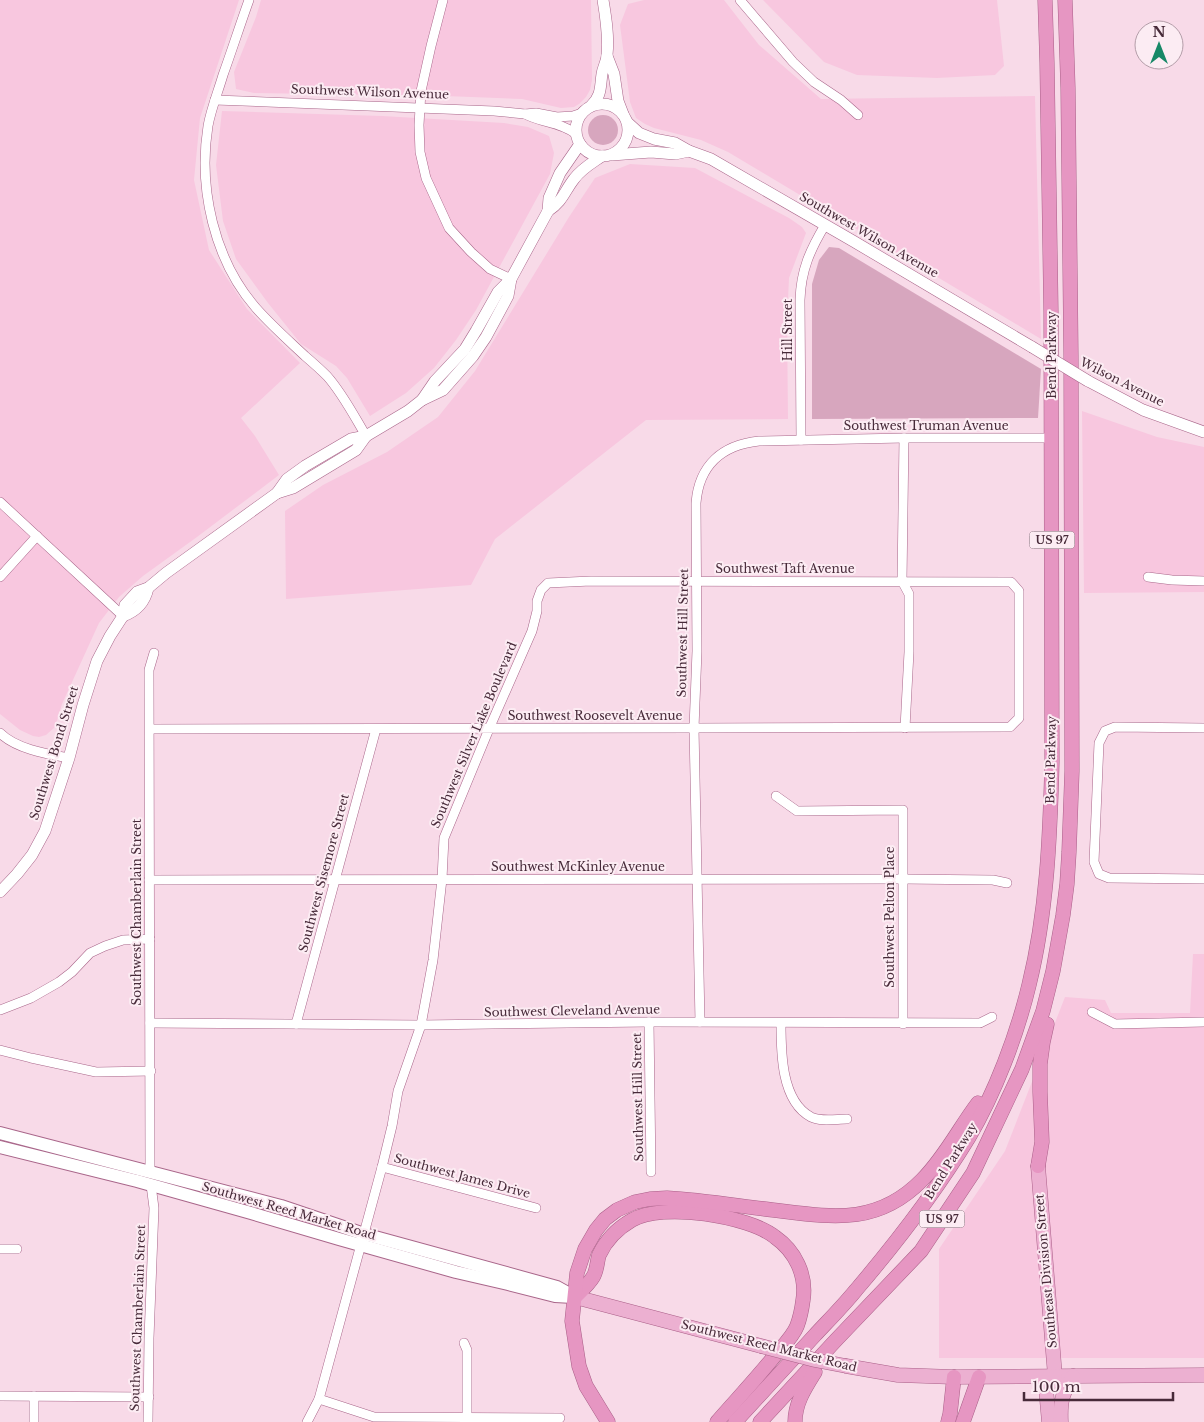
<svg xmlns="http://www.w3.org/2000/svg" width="1204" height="1422" font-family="'Libre Baskerville',serif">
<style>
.built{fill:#f8c7df}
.green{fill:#d7a6be}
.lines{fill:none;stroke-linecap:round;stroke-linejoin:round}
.minor-casing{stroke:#a9668a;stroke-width:10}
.tertiary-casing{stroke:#a9668a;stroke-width:12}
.secondary-casing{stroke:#a9668a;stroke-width:14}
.primary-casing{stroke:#aa5f88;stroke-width:15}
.trunk-casing{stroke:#aa5f88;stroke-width:15}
.minor{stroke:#fff;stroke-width:9}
.tertiary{stroke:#fff;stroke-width:11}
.secondary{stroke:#fff;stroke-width:12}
.primary{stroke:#ecb0d1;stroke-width:14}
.trunk{stroke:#e696c2;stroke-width:14}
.tertiary-bridge-casing{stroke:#a9668a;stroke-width:12;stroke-linecap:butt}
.primary-bridge-casing{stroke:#aa5f88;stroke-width:15;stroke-linecap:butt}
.tertiary-bridge{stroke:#fff;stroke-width:11}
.primary-bridge{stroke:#ecb0d1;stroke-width:14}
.labels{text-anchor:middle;stroke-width:4;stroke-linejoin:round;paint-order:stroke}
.shield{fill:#fcecf3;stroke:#7d6471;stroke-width:1}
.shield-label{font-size:11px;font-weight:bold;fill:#472a39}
.street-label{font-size:12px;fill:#472a39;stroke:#fcecf3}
</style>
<rect width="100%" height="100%" fill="#f8dae8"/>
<!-- built -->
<g class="built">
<polygon points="0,0 239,0 200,118 194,180 209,250 247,309 300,363 241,418 255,436 279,475 197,537 143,576 119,597 99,623 62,704 55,727 46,735 39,737 33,736 20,730 0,714"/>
<polygon points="261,0 591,0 592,80 590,90 586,97 579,104 574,107 561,108 522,99 445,96 254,93 236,89 234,72 256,17"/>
<polygon points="644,0 724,0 759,45 821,99 1035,96 1041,339 728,152 701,140 654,128 645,124 636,118 630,102 620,25 628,4"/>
<polygon points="763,0 997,0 1004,66 995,75 937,78 857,75 824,62"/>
<polygon points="222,111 382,116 504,123 528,127 549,136 554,153 550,174 476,310 456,340 434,368 406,393 370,416 347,378 336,366 301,344 268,303 236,259 223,221 216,165"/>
<polygon points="630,164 695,168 789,218 802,227 806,233 789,278 787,321 788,419 646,420 495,539 471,585 286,599 285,511 323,485 387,452 438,417 475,371 569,217 595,178"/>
<polygon points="1082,411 1157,437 1204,447 1204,592 1084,593"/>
<polygon points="1193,954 1204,954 1204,1358 939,1358 939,1249 1005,1151 1065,997 1105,1000 1111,1013 1190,1013"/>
</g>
<!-- green -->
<g class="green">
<circle cx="603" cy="130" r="15"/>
<polygon points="829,247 839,248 1041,369 1038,418 812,419 812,284 819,260"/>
</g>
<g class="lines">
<!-- minor casing -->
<g class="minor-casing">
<g id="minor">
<path d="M249,0c-9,25 -17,50 -26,75 -5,17 -12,34 -15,51 -10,62 6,134 48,182 15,17 32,32 49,48 7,6 15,13 22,20 16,18 27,40 39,60"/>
<polyline points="443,0 431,46 421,91 419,125 420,152 426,178 449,228 471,252 490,269 511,279"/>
<polyline points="740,0 793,62 814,82 841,100 858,115"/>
<polyline points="215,100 494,111 525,114 536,113 557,117 573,116 582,113"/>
<path d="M525,114c16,9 36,8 51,20"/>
<polyline points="904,438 902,581 909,594 909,652 905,728"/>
<path d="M801,440l-1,-140c1,-30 10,-50 25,-75"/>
<polyline points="0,502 123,616"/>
<polyline points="0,577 37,536"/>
<polyline points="1148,577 1172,580 1204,581"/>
<polyline points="1204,728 1115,727 1105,731 1099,743 1094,862 1099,874 1109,878 1204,879"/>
<path d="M150,729c181,0 363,-1 545,-1 105,0 210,0 315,-1l9,-9v-127l-8,-9 -420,-1 -43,2 -7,7 -4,11v10l-5,20 -43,98 -45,109 -2,41 -9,81 -12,65 -23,66 -6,35 -10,41 -63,232 -12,23"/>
<path d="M0,733c16,16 47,21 69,25"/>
<polyline points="776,796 797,811 903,810 903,1024"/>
<polyline points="149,880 902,879 993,880 1007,883"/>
<polyline points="0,1010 31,998 59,982 72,972 90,953 105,946 123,940 150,939"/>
<polyline points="1092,1012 1115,1024 1204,1022"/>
<polyline points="649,1022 651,1172"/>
<path d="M700,1022l-6,-294 3,-77 -1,-148c3,-38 26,-58 63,-62l145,-3h148"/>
<polyline points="150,1023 421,1025 649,1022 980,1023 992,1017"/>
<path d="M781,1023c0,29 0,78 30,94 10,5 25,2 36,2"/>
<polyline points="296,1024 376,729"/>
<polyline points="0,1050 31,1058 96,1072 151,1071"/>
<polyline points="382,1167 536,1208"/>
<polyline points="150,1172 149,670 154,653"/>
<polyline points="0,1249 17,1249"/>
<polyline points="464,1343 467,1350 467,1417"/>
<polyline points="0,1396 149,1397"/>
<polyline points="319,1399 374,1417 560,1418"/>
<polyline points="34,1422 34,1396"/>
<polyline points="148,1422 149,1338 154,1208 151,1185"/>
</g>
</g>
<!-- tertiary casing -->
<g class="tertiary-casing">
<g id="tertiary">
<polyline points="607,56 614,74 618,101 623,114"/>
<circle cx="602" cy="130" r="26"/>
<path d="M591,106c11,-11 9,-19 11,-32 1,-7 5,-13 5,-19 2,-18 -1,-37 -4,-55"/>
<polyline points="628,123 639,133 654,139 675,143 689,151 711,159 853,241 1032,347"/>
<polyline points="612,155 651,152 675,154 689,151"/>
<polyline points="548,211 549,198 560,173 580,144"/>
<polyline points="1088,381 1143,410 1204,432"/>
<polyline points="422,400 435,381 465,349 476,331 498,292 511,279"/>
<polyline points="277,493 293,488 356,450 366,436"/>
<path d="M123,616c14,-5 22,-14 25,-28"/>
<path d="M0,892l17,-18 15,-19 13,-24 24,-73 14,-53 14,-44 13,-25 13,-20 2,-11 12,-13 11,-4 18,-15 111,-80 10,-14 18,-13 46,-27 15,-3 42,-25 14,-11 21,-10 30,-34 13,-19 22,-41 3,-17 37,-68c15,-10 16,-19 26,-32 7,-10 18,-16 28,-23"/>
</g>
</g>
<!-- secondary casing -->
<g class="secondary-casing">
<g id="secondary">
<polyline points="0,1133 281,1206 364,1234 557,1287 575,1297"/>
<polyline points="0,1147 137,1181 251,1213 339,1239 456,1272 508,1284 555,1296 573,1297"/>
</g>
</g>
<!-- primary casing -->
<g class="primary-casing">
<g id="primary">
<polyline points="1038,1166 1055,1376"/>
<polyline points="575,1297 761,1346"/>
<polyline points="846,1366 898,1375 954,1377 1204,1375"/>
<polyline points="1049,1422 1046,1389 1055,1376"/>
<path d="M1061,1422c-1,-21 1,-28 12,-46"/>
</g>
</g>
<!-- trunk casing -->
<g class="trunk-casing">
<g id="trunk">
<polyline points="1038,1166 1042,1142 1040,1092 1040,1064 1043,1042 1047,1024"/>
<path d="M575,1297c6,-6 14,-13 18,-20 4,-6 4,-15 6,-22 7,-15 19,-27 33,-35 30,-18 117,-4 143,17 20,14 32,38 28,63 -1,8 -3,18 -6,26 -4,10 -13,19 -20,27 -19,24 -40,46 -60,69"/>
<path d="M608,1422l-22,-36 -7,-20 -7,-45 5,-48 8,-24 11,-19 9,-11 12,-9 18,-8 15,-3 17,-1c35,2 71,8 106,12 58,7 104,16 149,-30 23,-23 37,-52 56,-77"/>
<path d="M735,1422c27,-29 53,-58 80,-87 14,-15 28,-29 41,-45 41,-48 80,-99 113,-153 26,-44 48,-102 60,-152 18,-73 21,-148 23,-223l-1,-450 -4,-250 -2,-62"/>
<polyline points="760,1422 836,1340 921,1251 973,1173 1022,1069 1043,1011 1053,971 1063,915 1067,884 1069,852 1072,771 1071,356 1068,88 1065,0"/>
<path d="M795,1422c0,-19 10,-34 20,-50"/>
<polyline points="948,1422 950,1414 954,1377"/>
<polyline points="963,1422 979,1377"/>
</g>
</g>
<!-- minor -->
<use href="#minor" class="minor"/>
<!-- tertiary -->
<use href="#tertiary" class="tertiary"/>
<!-- secondary -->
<use href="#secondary" class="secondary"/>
<!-- primary -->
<use href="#primary" class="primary"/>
<!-- trunk -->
<use href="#trunk" class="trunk"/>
<!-- tertiary-bridge casing -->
<g class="tertiary-bridge-casing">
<polyline id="tertiary-bridge" points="1032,347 1088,381"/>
</g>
<!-- primary-bridge casing -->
<g class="primary-bridge-casing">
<polyline id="primary-bridge" points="761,1346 815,1360 846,1366"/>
</g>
<!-- tertiary-bridge -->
<use href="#tertiary-bridge" class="tertiary-bridge"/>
<!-- primary-bridge -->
<use href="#primary-bridge" class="primary-bridge"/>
</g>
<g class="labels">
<!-- shield labels -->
<g class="shield">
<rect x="1029.5" y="531.5" width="45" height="17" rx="4"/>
<rect x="919.5" y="1210.5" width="45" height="17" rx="4"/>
</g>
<g class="shield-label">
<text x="1052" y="544">US 97</text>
<text x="942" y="1223">US 97</text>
</g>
<!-- street labels -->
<g class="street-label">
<text transform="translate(370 92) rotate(2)" y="4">Southwest Wilson Avenue</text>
<text transform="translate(869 235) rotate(30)" y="4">Southwest Wilson Avenue</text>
<text transform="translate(788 330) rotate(-90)" y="4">Hill Street</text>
<text transform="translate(1052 355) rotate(-90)" y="4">Bend Parkway</text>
<text transform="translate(1122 382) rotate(27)" y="4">Wilson Avenue</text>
<text x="926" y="430">Southwest Truman Avenue</text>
<text x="785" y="573">Southwest Taft Avenue</text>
<text transform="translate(683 633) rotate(-89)" y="4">Southwest Hill Street</text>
<text x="595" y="720">Southwest Roosevelt Avenue</text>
<text transform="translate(474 735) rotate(-67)" y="4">Southwest Silver Lake Boulevard</text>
<text transform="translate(54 753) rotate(-73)" y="4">Southwest Bond Street</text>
<text transform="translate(1051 760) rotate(-89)" y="4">Bend Parkway</text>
<text x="578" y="871">Southwest McKinley Avenue</text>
<text transform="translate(324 873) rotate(-75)" y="4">Southwest Sisemore Street</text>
<text transform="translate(137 912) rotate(-90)" y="4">Southwest Chamberlain Street</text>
<text transform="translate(890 917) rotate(-90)" y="4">Southwest Pelton Place</text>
<text transform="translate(572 1011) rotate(-1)" y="4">Southwest Cleveland Avenue</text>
<text transform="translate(638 1097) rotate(-91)" y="4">Southwest Hill Street</text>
<text transform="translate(951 1161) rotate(-58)" y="4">Bend Parkway</text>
<text transform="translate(462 1176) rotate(15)" y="4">Southwest James Drive</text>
<text transform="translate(289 1211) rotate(16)" y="4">Southwest Reed Market Road</text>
<text transform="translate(1046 1271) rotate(-95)" y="4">Southeast Division Street</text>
<text transform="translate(138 1318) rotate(-88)" y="4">Southwest Chamberlain Street</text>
<text transform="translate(769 1346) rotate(14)" y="4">Southwest Reed Market Road</text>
</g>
</g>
<!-- north arrow -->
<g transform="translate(1159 45)"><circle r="24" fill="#fcecf3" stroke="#b49ea9"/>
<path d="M0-4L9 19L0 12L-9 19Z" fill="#178867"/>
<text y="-8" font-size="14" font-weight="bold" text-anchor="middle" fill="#472a39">N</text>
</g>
<!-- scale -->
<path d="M1024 1392v8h149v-8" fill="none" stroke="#472a39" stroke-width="2.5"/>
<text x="1032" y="1392" font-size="15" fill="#472a39" stroke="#fcecf3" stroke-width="4" paint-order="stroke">100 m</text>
</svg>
